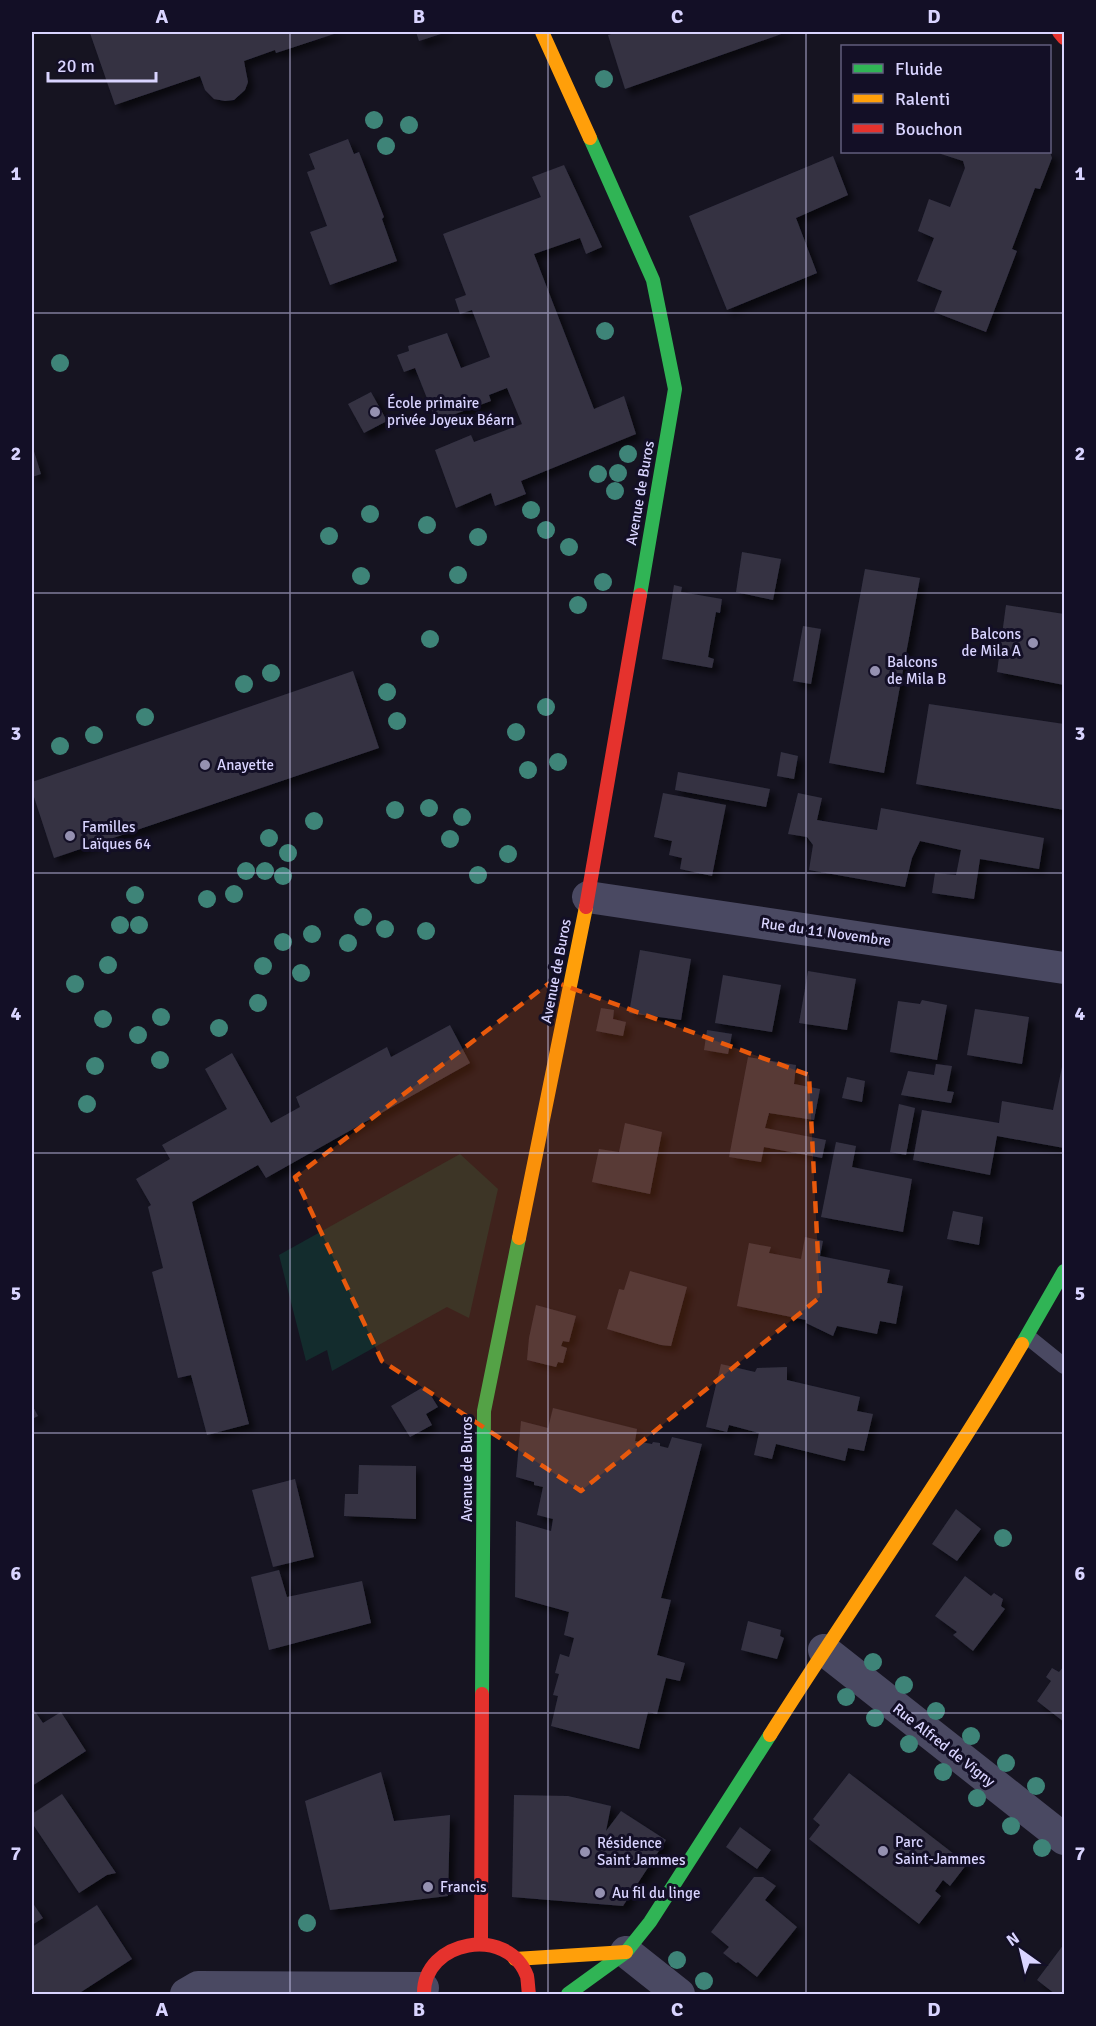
<svg xmlns="http://www.w3.org/2000/svg" width="1096" height="2026" font-family="Signika,sans-serif">
<style>
.green{fill:#132c2d}
.building{fill:#343243;filter:url(#shadow)}
.lines{fill:none;stroke-linecap:round;stroke-linejoin:round}
.lane{stroke:#4a4962;stroke-width:16}
.street{stroke:#4a4962;stroke-width:32}
.fast{stroke:#30b455;stroke-width:14}
.slow{stroke:#ff9f0a;stroke-width:14}
.jam{stroke:#e5322d;stroke-width:14}
.tree{fill:#3e8478}
.marked{fill:#e8590c;fill-opacity:0.2;stroke:#e8590c;stroke-width:4.5;stroke-dasharray:12 8;stroke-linejoin:round}
.grid{fill:none;stroke:#d9d4ff;stroke-width:1.5;stroke-opacity:0.55}
.poi-dot{fill:#9591b1;stroke:#130f26;stroke-width:2}
.labels{text-anchor:middle;stroke-width:6;stroke-linejoin:round;paint-order:stroke}
.poi-label{font-size:15px;fill:#d9d4ff;stroke:#130f26;text-anchor:start}
.street-label{font-size:15px;fill:#d9d4ff;stroke:#130f26}
.neatline{fill:none;stroke:#d9d4ff;stroke-width:2}
.grid-label{font-size:20px;text-anchor:middle;font-weight:bold;fill:#d9d4ff}
</style>
<defs>
<filter id="shadow"><feDropShadow dx="5.5" dy="5.5" stdDeviation="3" flood-color="#0009"/></filter>
</defs>
<rect width="100%" height="100%" fill="#161421"/>
<!-- green -->
<polygon class="green" points="460,1154 498,1189 469,1318 447,1307 332,1371 327,1350 306,1361 279,1255"/>
<!-- building -->
<g class="building">
<polygon points="94,32 340,32 276,53 275,50 244,61 248,82 245,90 234,100 225,101 214,99 205,90 200,76 115,105 90,33"/>
<polygon points="416,32 447,32 419,41"/>
<polygon points="618,32 787,32 625,89 608,35"/>
<polygon points="348,139 354,154 359,152 384,217 382,219 397,261 330,285 310,232 327,226 307,172 315,169 309,154"/>
<polygon points="939,152 1050,152 1052,158 1040,189 1035,188 1012,249 1017,251 986,332 934,312 942,291 917,281 934,238 918,231 929,199 950,207 965,168 963,161 941,154"/>
<polygon points="833,156 848,195 796,218 817,273 727,310 689,216"/>
<polygon points="564,165 602,247 586,254 580,238 534,254 594,409 624,396 636,434 521,481 526,494 495,506 491,493 456,508 435,450 471,435 474,442 522,424 507,388 489,395 491,401 436,421 415,368 404,372 397,355 409,351 408,346 447,333 461,368 490,357 472,310 460,314 455,299 466,295 443,234 541,197 532,177"/>
<polygon points="371,392 387,421 364,433 348,404"/>
<polygon points="32,445 41,474 32,477"/>
<polygon points="742,552 781,559 773,600 736,592"/>
<polygon points="865,569 920,578 884,773 829,763"/>
<polygon points="674,585 682,587 681,592 722,599 720,613 716,612 708,657 714,659 712,668 662,659"/>
<polygon points="1006,605 1064,614 1064,685 997,672"/>
<polygon points="803,626 821,629 811,684 793,681"/>
<polygon points="353,671 379,748 54,858 32,791 32,782"/>
<polygon points="929,704 1064,724 1064,810 916,784"/>
<polygon points="781,752 798,756 794,779 777,776"/>
<polygon points="678,772 770,789 766,807 675,790"/>
<polygon points="663,793 726,805 712,876 680,869 682,858 669,855 672,841 654,837"/>
<polygon points="798,793 822,798 817,820 877,830 881,808 1044,838 1039,869 980,859 974,899 932,893 935,873 956,875 961,850 920,841 912,858 905,887 809,870 813,845 807,837 788,834"/>
<polygon points="640,950 691,959 681,1020 629,1013"/>
<polygon points="808,971 856,979 847,1030 799,1023"/>
<polygon points="723,975 781,985 772,1032 715,1023"/>
<polygon points="922,1000 947,1005 937,1060 890,1052 898,1001 920,1004"/>
<polygon points="601,1008 614,1010 613,1019 626,1022 623,1036 596,1031"/>
<polygon points="975,1009 1029,1017 1022,1064 967,1055"/>
<polygon points="450,1025 470,1063 266,1178 258,1165 192,1202 249,1424 207,1435 191,1375 178,1378 152,1272 163,1268 148,1207 151,1205 136,1179 170,1159 162,1145 227,1109 205,1069 232,1053 271,1123 300,1107 296,1097 387,1047 391,1057"/>
<polygon points="707,1030 732,1034 728,1054 704,1050"/>
<polygon points="748,1057 796,1065 794,1084 820,1089 814,1120 769,1113 765,1128 826,1140 822,1158 764,1147 761,1162 729,1157"/>
<polygon points="1063,1062 1064,1148 997,1136 990,1175 913,1160 922,1110 999,1123 1002,1101 1053,1110"/>
<polygon points="936,1064 952,1066 947,1091 954,1092 951,1103 901,1095 908,1071 934,1075"/>
<polygon points="847,1077 865,1081 862,1102 842,1098"/>
<polygon points="899,1104 915,1108 906,1155 890,1152"/>
<polygon points="625,1123 662,1132 650,1194 592,1182 599,1149 619,1152"/>
<polygon points="836,1142 856,1146 852,1167 912,1179 903,1232 821,1217"/>
<polygon points="953,1211 983,1217 979,1245 947,1239"/>
<polygon points="805,1237 823,1241 820,1256 890,1270 887,1283 903,1286 896,1324 880,1321 877,1334 837,1326 833,1336 806,1323 806,1320 737,1306 749,1243 771,1247 769,1253 801,1259"/>
<polygon points="630,1271 687,1287 671,1346 661,1345 607,1329 619,1289 624,1290"/>
<polygon points="536,1305 576,1316 569,1342 563,1341 561,1346 567,1348 563,1363 558,1362 556,1367 527,1360 529,1338"/>
<polygon points="721,1364 755,1372 757,1368 787,1367 787,1380 860,1397 857,1411 873,1414 864,1451 848,1448 845,1461 776,1444 772,1459 754,1455 759,1433 729,1425 727,1432 706,1427"/>
<polygon points="425,1386 438,1407 426,1414 432,1425 410,1437 391,1406"/>
<polygon points="32,1405 38,1416 32,1419"/>
<polygon points="553,1408 637,1429 635,1441 652,1444 653,1442 660,1443 660,1446 668,1448 672,1437 702,1444 661,1598 671,1600 657,1655 685,1663 680,1681 666,1678 657,1714 648,1712 639,1749 551,1726 558,1696 553,1695 559,1674 555,1673 560,1654 569,1657 574,1638 564,1635 569,1612 515,1597 516,1521 551,1531 553,1519 537,1515 543,1487 534,1485 534,1482 516,1477 521,1421 548,1428"/>
<polygon points="359,1465 416,1466 416,1519 344,1516 345,1494 358,1494"/>
<polygon points="295,1479 314,1557 273,1567 252,1490"/>
<polygon points="956,1509 981,1529 957,1561 932,1544"/>
<polygon points="279,1570 287,1597 362,1581 371,1623 269,1650 251,1577"/>
<polygon points="965,1576 991,1596 994,1593 1003,1599 1001,1606 1005,1609 973,1651 953,1635 957,1632 935,1616"/>
<polygon points="748,1621 781,1630 780,1636 784,1638 777,1659 741,1650"/>
<polygon points="1064,1666 1064,1722 1037,1701 1051,1681 1046,1677 1052,1668 1059,1672"/>
<polygon points="32,1707 43,1723 61,1712 86,1751 32,1786"/>
<polygon points="381,1772 394,1821 450,1815 448,1896 330,1910 305,1801"/>
<polygon points="849,1773 967,1864 950,1886 943,1880 935,1891 941,1896 919,1924 809,1839 820,1825 813,1819"/>
<polygon points="62,1794 116,1873 107,1875 79,1893 32,1823 32,1814"/>
<polygon points="514,1795 568,1796 611,1806 606,1831 621,1811 666,1840 623,1906 512,1897"/>
<polygon points="740,1827 771,1850 757,1869 726,1847"/>
<polygon points="754,1877 763,1877 776,1886 765,1900 797,1927 757,1977 738,1962 736,1963 723,1953 729,1947 711,1932"/>
<polygon points="32,1902 43,1918 32,1925"/>
<polygon points="97,1905 132,1959 78,1994 34,1994 32,1990 32,1947"/>
<polygon points="1064,1944 1064,1994 1055,1994 1037,1980"/>
</g>
<g class="lines">
<!-- lane -->
<polyline class="lane" points="1028,1337 1064,1366"/>
<!-- street -->
<g class="street">
<polyline points="588,897 1064,968"/>
<polyline points="824,1650 1064,1839"/>
<polyline points="626,1952 679,1994"/>
<polyline points="186,1994 198,1987 423,1988"/>
</g>
<!-- fast -->
<g class="fast">
<polyline points="590,138 653,280 675,389 640,595"/>
<polyline points="1022,1344 1064,1271"/>
<polyline points="482,1694 484,1411 519,1238"/>
<polyline points="568,1994 626,1952 650,1922 770,1735"/>
</g>
<!-- slow -->
<g class="slow">
<polyline points="542,32 590,138"/>
<polyline points="519,1238 586,907"/>
<path d="M770,1735c83,-131 173,-257 252,-391"/>
<polyline points="515,1959 626,1952"/>
</g>
<!-- jam -->
<g class="jam">
<polyline points="1059,32 1064,38"/>
<polyline points="586,907 640,595"/>
<polyline points="481,1943 482,1694"/>
<path d="M424,1994c-1,-54 84,-69 103,-18 1,5 1,12 2,18"/>
</g>
</g>
<!-- trees -->
<g class="tree">
<circle cx="604" cy="79" r="9"/>
<circle cx="374" cy="120" r="9"/>
<circle cx="409" cy="125" r="9"/>
<circle cx="386" cy="146" r="9"/>
<circle cx="605" cy="331" r="9"/>
<circle cx="60" cy="363" r="9"/>
<circle cx="628" cy="454" r="9"/>
<circle cx="618" cy="473" r="9"/>
<circle cx="598" cy="474" r="9"/>
<circle cx="615" cy="491" r="9"/>
<circle cx="531" cy="510" r="9"/>
<circle cx="370" cy="514" r="9"/>
<circle cx="427" cy="525" r="9"/>
<circle cx="546" cy="530" r="9"/>
<circle cx="329" cy="536" r="9"/>
<circle cx="478" cy="537" r="9"/>
<circle cx="569" cy="547" r="9"/>
<circle cx="458" cy="575" r="9"/>
<circle cx="361" cy="576" r="9"/>
<circle cx="603" cy="582" r="9"/>
<circle cx="578" cy="605" r="9"/>
<circle cx="430" cy="639" r="9"/>
<circle cx="271" cy="673" r="9"/>
<circle cx="244" cy="684" r="9"/>
<circle cx="387" cy="692" r="9"/>
<circle cx="546" cy="707" r="9"/>
<circle cx="145" cy="717" r="9"/>
<circle cx="397" cy="721" r="9"/>
<circle cx="516" cy="732" r="9"/>
<circle cx="94" cy="735" r="9"/>
<circle cx="60" cy="746" r="9"/>
<circle cx="558" cy="762" r="9"/>
<circle cx="528" cy="770" r="9"/>
<circle cx="429" cy="808" r="9"/>
<circle cx="395" cy="810" r="9"/>
<circle cx="462" cy="817" r="9"/>
<circle cx="314" cy="821" r="9"/>
<circle cx="269" cy="838" r="9"/>
<circle cx="450" cy="839" r="9"/>
<circle cx="288" cy="853" r="9"/>
<circle cx="508" cy="854" r="9"/>
<circle cx="246" cy="871" r="9"/>
<circle cx="265" cy="871" r="9"/>
<circle cx="478" cy="875" r="9"/>
<circle cx="283" cy="876" r="9"/>
<circle cx="234" cy="894" r="9"/>
<circle cx="135" cy="895" r="9"/>
<circle cx="207" cy="899" r="9"/>
<circle cx="363" cy="917" r="9"/>
<circle cx="120" cy="925" r="9"/>
<circle cx="139" cy="925" r="9"/>
<circle cx="385" cy="929" r="9"/>
<circle cx="426" cy="931" r="9"/>
<circle cx="312" cy="934" r="9"/>
<circle cx="283" cy="942" r="9"/>
<circle cx="348" cy="943" r="9"/>
<circle cx="108" cy="965" r="9"/>
<circle cx="263" cy="966" r="9"/>
<circle cx="301" cy="973" r="9"/>
<circle cx="75" cy="984" r="9"/>
<circle cx="258" cy="1003" r="9"/>
<circle cx="161" cy="1017" r="9"/>
<circle cx="103" cy="1019" r="9"/>
<circle cx="219" cy="1028" r="9"/>
<circle cx="138" cy="1035" r="9"/>
<circle cx="160" cy="1060" r="9"/>
<circle cx="95" cy="1066" r="9"/>
<circle cx="87" cy="1104" r="9"/>
<circle cx="1003" cy="1538" r="9"/>
<circle cx="873" cy="1662" r="9"/>
<circle cx="904" cy="1685" r="9"/>
<circle cx="846" cy="1697" r="9"/>
<circle cx="936" cy="1711" r="9"/>
<circle cx="875" cy="1718" r="9"/>
<circle cx="971" cy="1736" r="9"/>
<circle cx="909" cy="1744" r="9"/>
<circle cx="1006" cy="1763" r="9"/>
<circle cx="943" cy="1772" r="9"/>
<circle cx="1036" cy="1786" r="9"/>
<circle cx="977" cy="1798" r="9"/>
<circle cx="1011" cy="1826" r="9"/>
<circle cx="1042" cy="1848" r="9"/>
<circle cx="307" cy="1923" r="9"/>
<circle cx="677" cy="1960" r="9"/>
<circle cx="704" cy="1981" r="9"/>
</g>
<!-- marked area -->
<path class="marked" d="M552,981l257,94 11,222 -239,194 -199,-130 -87,-184z"/>
<!-- grid -->
<path class="grid" d="M290,32v1962M548,32v1962M806,32v1962M32,313h1032M32,593h1032M32,873h1032M32,1153h1032M32,1433h1032M32,1713h1032"/>
<!-- markers -->
<g class="poi-dot">
<circle cx="375" cy="412" r="6"/>
<circle cx="1033" cy="643" r="6"/>
<circle cx="875" cy="671" r="6"/>
<circle cx="205" cy="765" r="6"/>
<circle cx="70" cy="836" r="6"/>
<circle cx="883" cy="1851" r="6"/>
<circle cx="585" cy="1852" r="6"/>
<circle cx="428" cy="1887" r="6"/>
<circle cx="600" cy="1893" r="6"/>
</g>
<g class="labels">
<!-- poi labels -->
<g class="poi-label">
<text x="387" y="408">École primaire<tspan x="387" dy="17">privée Joyeux Béarn</tspan></text>
<text x="1021" y="639" text-anchor="end">Balcons<tspan x="1021" dy="17">de Mila A</tspan></text>
<text x="887" y="667">Balcons<tspan x="887" dy="17">de Mila B</tspan></text>
<text x="217" y="770">Anayette</text>
<text x="82" y="832">Familles<tspan x="82" dy="17">Laïques 64</tspan></text>
<text x="895" y="1847">Parc<tspan x="895" dy="17">Saint-Jammes</tspan></text>
<text x="597" y="1848">Résidence<tspan x="597" dy="17">Saint Jammes</tspan></text>
<text x="440" y="1892">Francis</text>
<text x="612" y="1898">Au fil du linge</text>
</g>
<!-- street labels -->
<g class="street-label">
<text transform="translate(640 493) rotate(-80)" y="5">Avenue de Buros</text>
<text transform="translate(826 932) rotate(8)" y="5">Rue du 11 Novembre</text>
<text transform="translate(556 971) rotate(-79)" y="5">Avenue de Buros</text>
<text transform="translate(467 1469) rotate(-90)" y="5">Avenue de Buros</text>
<text transform="translate(944 1745) rotate(38)" y="5">Rue Alfred de Vigny</text>
</g>
</g>
<!-- border -->
<rect width="1096" height="2026" fill="none" stroke="#130f26" stroke-width="66"/>
<!-- legend -->
<rect x="841" y="45" width="210" height="108" fill="#130f26" stroke="#625e7d" stroke-width="1.5"/>
<rect x="853" y="64" width="30" height="9" fill="#30b455" stroke="#625e7d" stroke-width="1.5"/>
<text x="895" y="75" font-size="18" fill="#d9d4ff">Fluide</text>
<rect x="853" y="94" width="30" height="9" fill="#ff9f0a" stroke="#625e7d" stroke-width="1.5"/>
<text x="895" y="105" font-size="18" fill="#d9d4ff">Ralenti</text>
<rect x="853" y="124" width="30" height="9" fill="#e5322d" stroke="#625e7d" stroke-width="1.5"/>
<text x="895" y="135" font-size="18" fill="#d9d4ff">Bouchon</text>
<!-- north arrow -->
<g transform="translate(1021 1951) rotate(326)" stroke="#130f26" stroke-width="4.5" paint-order="stroke">
<path d="M0-4.5L10 22L0 15L-10 22Z" fill="#d9d4ff"/>
<text y="-9" font-size="16" font-weight="bold" text-anchor="middle" fill="#d9d4ff">N</text>
</g>
<!-- scale -->
<path d="M48 72v9h108v-9" fill="none" stroke="#d9d4ff" stroke-width="3"/>
<text x="57" y="72" font-size="18" fill="#d9d4ff" stroke="#130f26" stroke-width="4.5" paint-order="stroke">20 m</text>
<rect x="33" y="33" width="1030" height="1960" class="neatline"/>
<g class="grid-label">
<text x="162" y="23">A</text>
<text x="419" y="23">B</text>
<text x="677" y="23">C</text>
<text x="934" y="23">D</text>
<text x="16" y="180">1</text>
<text x="1080" y="180">1</text>
<text x="16" y="460">2</text>
<text x="1080" y="460">2</text>
<text x="16" y="740">3</text>
<text x="1080" y="740">3</text>
<text x="16" y="1020">4</text>
<text x="1080" y="1020">4</text>
<text x="16" y="1300">5</text>
<text x="1080" y="1300">5</text>
<text x="16" y="1580">6</text>
<text x="1080" y="1580">6</text>
<text x="16" y="1860">7</text>
<text x="1080" y="1860">7</text>
<text x="162" y="2016">A</text>
<text x="419" y="2016">B</text>
<text x="677" y="2016">C</text>
<text x="934" y="2016">D</text>
</g>
</svg>
